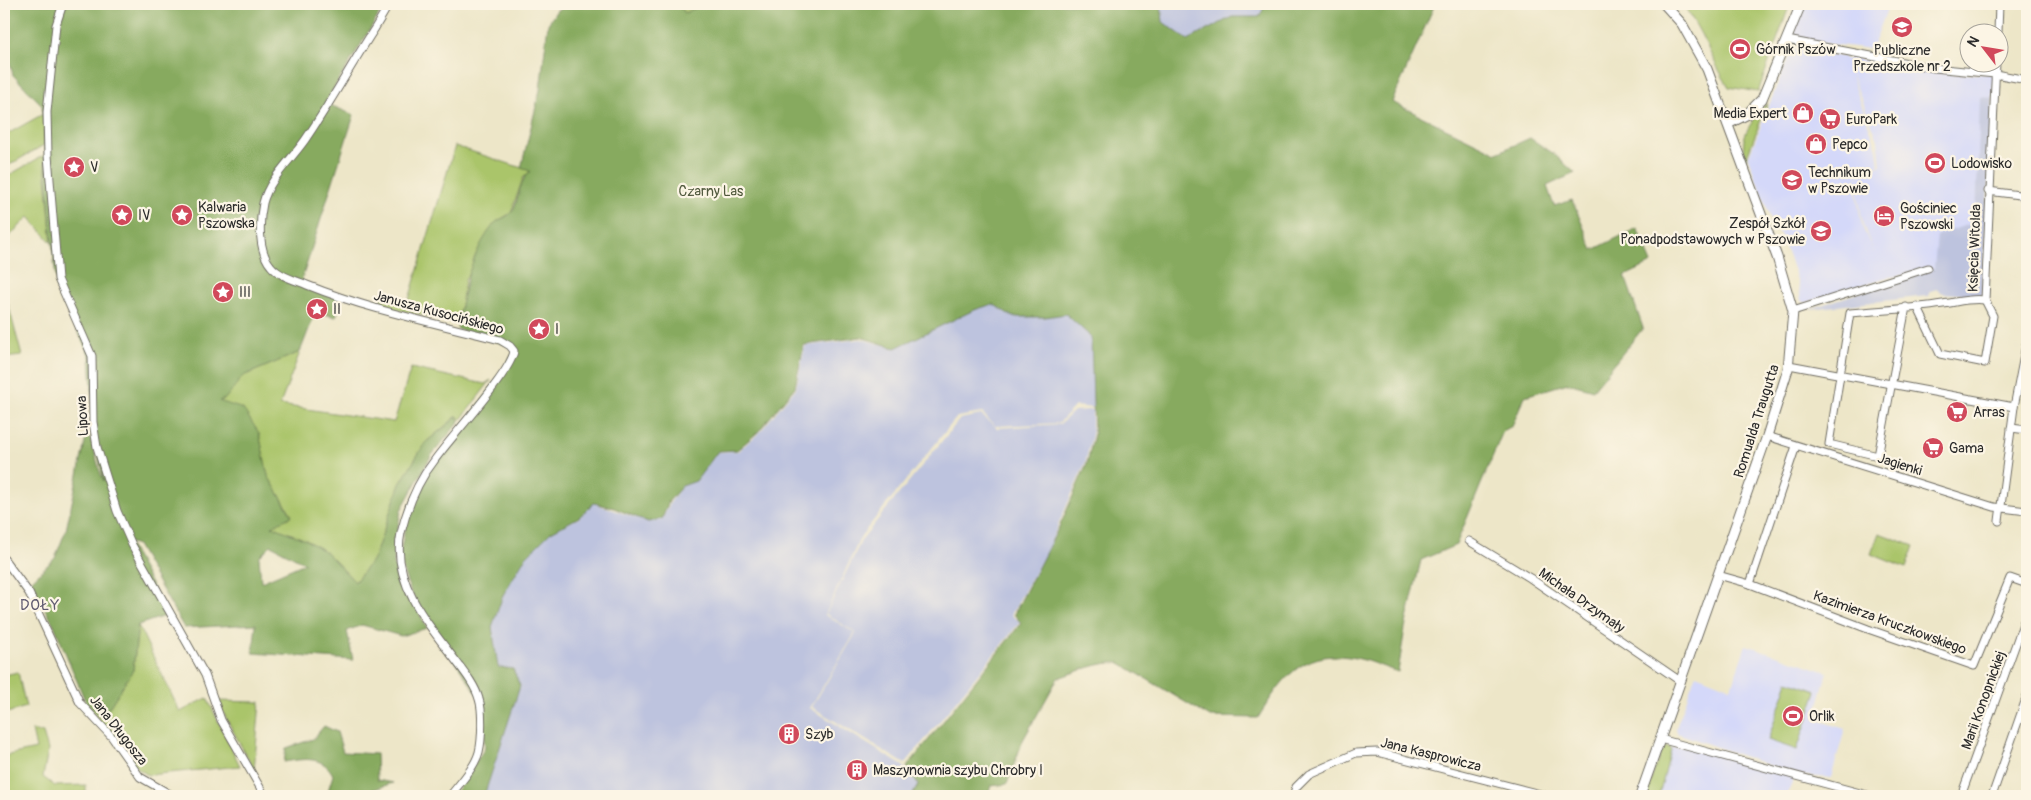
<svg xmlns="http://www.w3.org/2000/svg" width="2031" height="800" font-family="Pangolin,sans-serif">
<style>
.built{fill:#d4d8f9;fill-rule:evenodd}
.industrial{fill:#bdc3de}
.green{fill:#aac56b;stroke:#6a784b}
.forest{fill:#87aa5f;stroke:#596a45;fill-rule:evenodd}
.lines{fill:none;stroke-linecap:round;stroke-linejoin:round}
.minor-casing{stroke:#6f6c62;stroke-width:9}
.tertiary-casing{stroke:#6f6c62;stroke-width:11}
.minor{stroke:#fff;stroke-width:7}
.tertiary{stroke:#fff;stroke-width:9}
.labels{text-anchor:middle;stroke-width:4.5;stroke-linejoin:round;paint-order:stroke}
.poi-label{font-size:14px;fill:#2b2b2b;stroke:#fcf5e5;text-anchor:start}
.park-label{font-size:14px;fill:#51593e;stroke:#fcf5e5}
.street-label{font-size:14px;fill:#2b2b2b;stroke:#fcf5e5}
.neighbourhood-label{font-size:15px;letter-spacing:1px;fill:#5f5a70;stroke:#fcf5e5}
</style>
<rect width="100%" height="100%" fill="#fcf5e5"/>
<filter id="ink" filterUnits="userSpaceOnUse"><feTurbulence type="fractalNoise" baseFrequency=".02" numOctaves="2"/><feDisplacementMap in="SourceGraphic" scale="10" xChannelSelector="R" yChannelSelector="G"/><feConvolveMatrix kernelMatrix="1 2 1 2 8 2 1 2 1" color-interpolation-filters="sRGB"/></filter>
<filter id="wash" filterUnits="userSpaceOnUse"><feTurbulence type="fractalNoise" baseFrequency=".0096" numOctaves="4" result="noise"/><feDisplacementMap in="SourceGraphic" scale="20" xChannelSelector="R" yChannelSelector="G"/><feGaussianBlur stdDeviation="1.12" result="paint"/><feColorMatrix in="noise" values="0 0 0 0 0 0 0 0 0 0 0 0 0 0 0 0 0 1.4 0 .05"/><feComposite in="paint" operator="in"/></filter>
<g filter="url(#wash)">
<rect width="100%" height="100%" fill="#ede6c8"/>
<!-- built -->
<g class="built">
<polygon points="1804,4 1816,7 1818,4 1889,4 1872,49 1797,40 1793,33"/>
<path d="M1798,50l46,7 2,3 5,-2 101,16h43l-18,149 -40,47 -52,8 -80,25 -4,-2 -3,-19 -17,-46 -8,-12 -25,-66 43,-107zM1848,66l30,74 3,25 -26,14 8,46 12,30 -13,-29 -8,-47 25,-14 -2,-16z"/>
<polygon points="1746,645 1827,672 1814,719 1845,729 1831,778 1796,775 1786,796 1646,796 1663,748 1687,747 1788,772 1677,733 1676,728 1696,674 1731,688"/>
</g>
<!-- industrial -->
<g class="industrial">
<polygon points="1161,4 1266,4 1259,17 1232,17 1188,40 1163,22"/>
<polygon points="1980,97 1993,98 1982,296 1943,293 1937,289 1930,291 1928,296 1809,309 1934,268 1937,235 1976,222"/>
<polygon points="993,304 1013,317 1045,317 1066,314 1091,337 1093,408 1075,406 1059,423 995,426 982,413 957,417 861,536 825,615 855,633 810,708 903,766 918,785 912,796 484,796 498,668 492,627 503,595 525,558 551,532 579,518 593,503 648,522 662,520 671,501 682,486 696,481 718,452 738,451 759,433 796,388 805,346 861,339 895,348 974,310"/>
<polygon points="1092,410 1092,435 1085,464 1048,548 1011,615 1020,622 905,764 812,707 856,633 826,614 862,539 960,419 981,415 997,428 1060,424 1074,411"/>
</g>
<!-- green -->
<g class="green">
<polygon points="678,4 703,4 685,13"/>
<path d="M1682,4h108l-32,88 -29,-5c-18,-27 -27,-58 -47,-83z"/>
<path d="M1767,102l-1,5 -20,52c-9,-25 8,-38 21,-57z"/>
<polygon points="43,114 44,145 4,168 4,130 9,133"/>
<polygon points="455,146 531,171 523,178 511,213 496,222 465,280 458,323 379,306 382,297 407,306"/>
<polygon points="44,155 52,243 29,217 4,241 4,178"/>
<polygon points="4,289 22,356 4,358"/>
<polygon points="300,352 280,405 394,422 411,368 485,384 491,380 459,422 457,416 425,443 400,484 374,558 355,582 327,553 306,540 271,526 292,515 268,476 259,433 218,401 243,376"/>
<polygon points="1879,533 1914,546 1906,568 1871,554"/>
<polygon points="138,625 180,712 207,698 240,766 148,775 137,768 86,703 103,717 133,670"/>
<polygon points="18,672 26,707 4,714 4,675"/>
<polygon points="1788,681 1817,691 1797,750 1768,740"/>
<polygon points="217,701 260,702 254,770"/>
<polygon points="32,730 43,733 48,750 43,777 55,786 86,785 86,796 4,796 4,756 36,749"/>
<polygon points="1663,747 1670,747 1671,750 1659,796 1645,796"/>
</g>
<!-- forest -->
<g class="forest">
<path d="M4,4h374l2,9 -55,90 29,12 -53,167 41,16 -6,19 -16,-4 -8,8 -12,31 -57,24 -18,23 -6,2 24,8 16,24 9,43 24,40 -20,10 34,14 21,13 28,29 19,-24 26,-74 25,-41 33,-27 1,6 -28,34 -30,54 -7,40v15l33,63 -26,8 -39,-11 -15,6 6,29 -100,-7 3,-29 -72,4 -47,-83 -9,-3 40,73 -30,10 -5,45 -30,47 -17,-14 -32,-78 -24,-43 25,-24 11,-28 21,-97c9,11 9,35 17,48l-9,-42 -5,-83 -33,-66 -6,-57 -9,-128 -29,-30 -9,-35zM271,545l34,18 -44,19 -2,-25z"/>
<path d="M572,4h106l7,9 18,-9h210l1,2v-2h247l2,18 25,18 44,-23h27l7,-13h169l-43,98 105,51 33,-15 24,16 21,19 -28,13 7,20 18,-6 21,50 44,-22 15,35 -27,13 18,52 -50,62 -25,-7 -43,13 -13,30 -9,5 -47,114 -35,15 -16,68 -7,44c-16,-5 -32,-13 -48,-15 -50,-7 -69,24 -92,61l-48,-1 -90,-54c-20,-2 -43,9 -62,15l-35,62 -16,44 -16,2 -4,10h-75l6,-11 -11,-18 114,-144 -7,-9 48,-93 25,-58 7,-29 -3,-97 -25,-23 -21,3h-32l-20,-13 -19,6 -79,38 -34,-11 -57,8 -9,42 -37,45 -21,18 -19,1 -22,30 -14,5 -13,15 -7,18 -14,3 -34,-14 -20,-5 -15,14 -28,15 -26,26 -22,37 -11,32 6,40 15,2 7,17 -36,110h-31l32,-48 -5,-49 -69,-106 -12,-34 10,-52 23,-44 55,-69 27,-42 -4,-6 -53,-17 1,-6c6,-36 13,-71 37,-100 4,-4 12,-6 16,-10 9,-12 6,-29 19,-42l-9,-3 19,-78 8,-66 9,-14z"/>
<path d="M324,726l13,6 6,20 33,2 1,26 16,3 -36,12 -29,-4 5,-16c-10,-20 -30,-16 -49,-13l2,-14 27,-9z"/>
</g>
</g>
<g filter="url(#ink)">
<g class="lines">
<!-- minor casing -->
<g class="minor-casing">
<g id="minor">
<polyline points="63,4 56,25 47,112 48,155 58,279 92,356 93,422 97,447 117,511 132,545 205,675 221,720 265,796"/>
<path d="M383,4l2,7 -10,17c-24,37 -45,76 -70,112 -14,20 -36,39 -42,63 -4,19 -5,48 8,63 8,10 24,14 36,19 62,25 128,38 193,55l10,6 4,5c-3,22 -65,88 -80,110 -16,20 -27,47 -33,72 -10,46 25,90 52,124 9,12 22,27 26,42 4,12 3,41 0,53 -4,15 -19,31 -29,44"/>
<polyline points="1998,32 1999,4"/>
<polyline points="1787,40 1934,68 1995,74 2027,80"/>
<polyline points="1988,191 2027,196"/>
<polyline points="1917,306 1940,354 1985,363 1993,316 1985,300 1996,62"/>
<path d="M1906,307l-28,149 -49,-12 21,-131c31,-3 62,-4 93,-9 15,-2 27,-6 42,-4"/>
<polyline points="1793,311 1928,268"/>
<polyline points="1789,365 2014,407"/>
<polyline points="2011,428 2027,430"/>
<polyline points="1767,436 1994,507 2027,511"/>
<polyline points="1999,521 2014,407 2027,340"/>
<polyline points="1469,541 1530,578 1680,681"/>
<polyline points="4,559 29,593 80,703 111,736 140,777 173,796"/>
<polyline points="1718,575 1750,584 1868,629 1974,666 2010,578 2027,584"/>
<polyline points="1750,584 1796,446"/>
<polyline points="1660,739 1871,796"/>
<polyline points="1293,796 1296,787 1309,774 1356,753 1377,752 1548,796"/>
<polyline points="1961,796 2027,613"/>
<polyline points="1992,796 2027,696"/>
</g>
</g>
<!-- tertiary casing -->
<g class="tertiary-casing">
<g id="tertiary">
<polyline points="1728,124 1746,115 1762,99 1801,4"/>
<polyline points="1640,796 1767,436 1788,369 1793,311 1777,257 1707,69 1682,24 1664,4"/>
</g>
</g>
<!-- minor -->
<use href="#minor" class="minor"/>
<!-- tertiary -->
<use href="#tertiary" class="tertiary"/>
</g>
</g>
<!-- icons -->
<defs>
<g id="school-disc" transform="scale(1.125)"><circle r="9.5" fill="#d1495b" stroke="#fcf5e5"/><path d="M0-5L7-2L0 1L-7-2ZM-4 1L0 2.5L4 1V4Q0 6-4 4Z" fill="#fff"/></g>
<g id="stadium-disc" transform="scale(1.125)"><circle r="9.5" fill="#d1495b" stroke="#fcf5e5"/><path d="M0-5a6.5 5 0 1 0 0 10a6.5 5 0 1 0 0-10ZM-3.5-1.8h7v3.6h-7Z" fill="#fff"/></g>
<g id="shop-disc" transform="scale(1.125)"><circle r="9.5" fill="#d1495b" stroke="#fcf5e5"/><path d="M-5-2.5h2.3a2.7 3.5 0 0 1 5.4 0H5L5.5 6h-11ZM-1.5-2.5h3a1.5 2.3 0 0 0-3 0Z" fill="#fff"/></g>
<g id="supermarket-disc" transform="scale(1.125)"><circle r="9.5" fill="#d1495b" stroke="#fcf5e5"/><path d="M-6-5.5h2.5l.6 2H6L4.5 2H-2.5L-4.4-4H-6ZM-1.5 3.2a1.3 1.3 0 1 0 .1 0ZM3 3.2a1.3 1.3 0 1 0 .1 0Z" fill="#fff"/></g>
<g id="sight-disc" transform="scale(1.125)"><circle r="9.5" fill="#d1495b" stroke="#fcf5e5"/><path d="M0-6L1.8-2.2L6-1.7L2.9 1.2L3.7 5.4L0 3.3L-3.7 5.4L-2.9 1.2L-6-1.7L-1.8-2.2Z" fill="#fff"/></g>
<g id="hotel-disc" transform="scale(1.125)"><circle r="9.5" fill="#d1495b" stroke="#fcf5e5"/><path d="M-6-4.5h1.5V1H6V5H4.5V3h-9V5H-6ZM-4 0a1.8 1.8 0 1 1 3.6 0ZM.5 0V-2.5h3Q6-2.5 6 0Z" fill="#fff"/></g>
<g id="building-disc" transform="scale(1.125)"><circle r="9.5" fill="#d1495b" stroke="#fcf5e5"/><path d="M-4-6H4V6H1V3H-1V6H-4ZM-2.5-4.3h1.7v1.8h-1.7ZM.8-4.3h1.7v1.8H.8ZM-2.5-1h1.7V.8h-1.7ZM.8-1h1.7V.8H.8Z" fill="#fff"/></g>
</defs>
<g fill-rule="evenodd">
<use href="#school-disc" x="1902" y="27"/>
<use href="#stadium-disc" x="1740" y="49"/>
<use href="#shop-disc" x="1803" y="113"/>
<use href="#supermarket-disc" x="1830" y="119"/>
<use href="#shop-disc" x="1816" y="144"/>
<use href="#stadium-disc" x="1935" y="163"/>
<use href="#sight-disc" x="74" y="167"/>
<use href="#school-disc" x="1792" y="180"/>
<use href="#sight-disc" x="122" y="215"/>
<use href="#sight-disc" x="182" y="215"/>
<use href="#hotel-disc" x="1884" y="216"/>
<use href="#school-disc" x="1821" y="231"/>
<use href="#sight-disc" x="223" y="292"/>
<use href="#sight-disc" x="317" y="309"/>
<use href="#sight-disc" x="539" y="329"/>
<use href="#supermarket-disc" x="1957" y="412"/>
<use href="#supermarket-disc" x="1933" y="448"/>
<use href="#stadium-disc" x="1793" y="716"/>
<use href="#building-disc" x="789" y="734"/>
<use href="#building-disc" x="857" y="770"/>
</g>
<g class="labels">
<!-- poi labels -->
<g class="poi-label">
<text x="1756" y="54">Górnik Pszów</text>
<text x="1902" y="55" text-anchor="middle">Publiczne<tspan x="1902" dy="16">Przedszkole nr 2</tspan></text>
<text x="1787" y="118" text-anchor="end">Media Expert</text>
<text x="1846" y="124">EuroPark</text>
<text x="1832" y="149">Pepco</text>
<text x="1951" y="168">Lodowisko</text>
<text x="90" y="172">V</text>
<text x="1808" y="177">Technikum<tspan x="1808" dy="16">w Pszowie</tspan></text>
<text x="198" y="212">Kalwaria<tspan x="198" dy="16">Pszowska</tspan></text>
<text x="1900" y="213">Gościniec<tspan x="1900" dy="16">Pszowski</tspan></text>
<text x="138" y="220">IV</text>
<text x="1805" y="228" text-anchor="end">Zespół Szkół<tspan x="1805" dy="16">Ponadpodstawowych w Pszowie</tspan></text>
<text x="239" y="297">III</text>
<text x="333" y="314">II</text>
<text x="555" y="334">I</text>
<text x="1973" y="417">Arras</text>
<text x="1949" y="453">Gama</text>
<text x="1809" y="721">Orlik</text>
<text x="805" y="739">Szyb</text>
<text x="873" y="775">Maszynownia szybu Chrobry I</text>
</g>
<!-- park labels -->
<g class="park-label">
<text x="711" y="196">Czarny Las</text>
</g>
<!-- street labels -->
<g class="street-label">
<text transform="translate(1974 248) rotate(-88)" y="5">Księcia Witolda</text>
<text transform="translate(439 312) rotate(15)" y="5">Janusza Kusocińskiego</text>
<text transform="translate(82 416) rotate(-93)" y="5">Lipowa</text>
<text transform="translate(1756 421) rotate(-72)" y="5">Romualda Traugutta</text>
<text transform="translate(1900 464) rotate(17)" y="5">Jagienki</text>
<text transform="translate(1582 600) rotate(35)" y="5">Michała Drzymały</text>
<text transform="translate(1890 622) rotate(20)" y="5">Kazimierza Kruczkowskiego</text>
<text transform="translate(1983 700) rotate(-70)" y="5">Marii Konopnickiej</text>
<text transform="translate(119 730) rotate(52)" y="5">Jana Długosza</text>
<text transform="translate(1431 754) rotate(14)" y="5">Jana Kasprowicza</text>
</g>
<!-- neighbourhood labels -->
<g class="neighbourhood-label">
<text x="40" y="610">DOŁY</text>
</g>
</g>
<!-- margin -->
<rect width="2031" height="800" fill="none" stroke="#fcf5e5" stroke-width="20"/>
<!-- north arrow -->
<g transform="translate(1984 48) rotate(301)"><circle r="24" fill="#fcf5e5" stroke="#a8a49b"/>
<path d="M0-4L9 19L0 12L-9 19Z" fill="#d1495b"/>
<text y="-8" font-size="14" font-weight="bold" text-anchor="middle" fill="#2b2b2b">N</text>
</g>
</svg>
